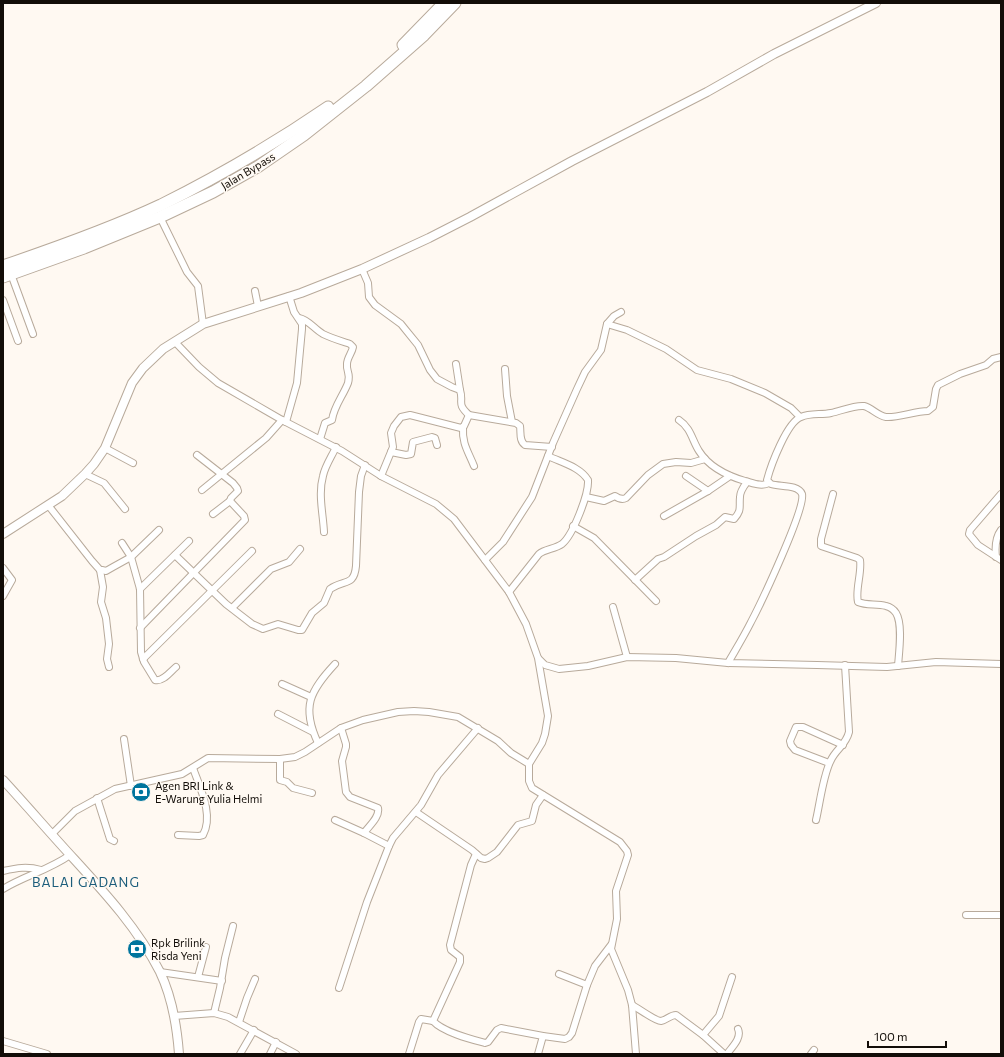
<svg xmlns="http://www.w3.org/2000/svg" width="1004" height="1057" font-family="Commissioner,sans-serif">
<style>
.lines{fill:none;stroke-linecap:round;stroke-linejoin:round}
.street-casing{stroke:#b8aa9b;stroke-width:8}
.secondary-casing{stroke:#b8aa9b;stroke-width:10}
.highway-casing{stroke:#b8aa9b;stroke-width:13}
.street{stroke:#fff;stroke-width:6}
.secondary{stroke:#fff;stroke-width:8}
.highway{stroke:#fff;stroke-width:11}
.labels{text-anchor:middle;stroke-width:3;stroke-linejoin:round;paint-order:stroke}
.street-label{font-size:11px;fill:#120d08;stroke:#fff9f2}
.poi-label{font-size:11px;fill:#120d08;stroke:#fff9f2;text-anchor:start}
.quarter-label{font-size:13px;letter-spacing:1px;fill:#1c5d7b;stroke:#fff9f2}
</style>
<rect width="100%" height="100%" fill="#fff9f2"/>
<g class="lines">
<!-- street casing -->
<g class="street-casing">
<g id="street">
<polyline points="160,217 187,272 198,286 203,324"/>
<path d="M362,269l6,14 1,14 6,8 26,19 4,5 13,16 12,25 7,9 15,8 8,3c4,13 -4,13 9,25l47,8 4,3c1,7 -1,15 5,19l27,2"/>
<polyline points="11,274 33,334"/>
<polyline points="255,291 258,306"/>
<polyline points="3,300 18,341"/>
<path d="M299,318c10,2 15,11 24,16 8,4 18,7 27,10l3,3c-1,6 -6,11 -6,17 -1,8 4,9 1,19 -5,13 -14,23 -16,37l-7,3 -5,16"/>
<polyline points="607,324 627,330 666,349 697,370 731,379 765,393 791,408 800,417"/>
<polyline points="175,342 199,367 218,383 282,420 342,451 381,476 436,504 454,519 509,592 526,624 538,658 548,716 545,734 542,743 529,764 529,781 532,788 620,842 627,851 628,855 616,891 617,919 611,949 628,990 632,1005 636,1054"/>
<polyline points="456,364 460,390"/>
<polyline points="505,369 507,396 512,422"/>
<path d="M679,420c12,8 13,20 20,31 10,16 29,25 46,30 8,2 16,6 24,2"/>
<polyline points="286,422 297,383 302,329 302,324 294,312 289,296"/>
<path d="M463,427c-1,17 5,24 11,39"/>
<polyline points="105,448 133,463"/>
<polyline points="391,452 406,455 411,454 413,442 432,437 435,438 437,445"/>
<polyline points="85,474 104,483 125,509"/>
<polyline points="381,476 393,447 391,433 394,426 401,417 410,415 461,428 464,426 469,415"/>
<polyline points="686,476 708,491"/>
<polyline points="202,490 266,438 282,420"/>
<path d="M833,494l-12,45v7l36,12 3,2c2,13 -5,30 -2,42 9,4 19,1 28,4 4,1 8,4 10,7 7,11 3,39 2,53"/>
<polyline points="1001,494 970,530 969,534 978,545 1001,560"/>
<path d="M586,497l18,4 11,-5c4,3 7,4 11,2l22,-23 15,-11 13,-2 15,1 14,-4"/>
<polyline points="48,505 92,561 100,570 102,570 106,571 113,567 131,557 159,530"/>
<polyline points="213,514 230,501"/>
<polyline points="664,516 708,491 730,476"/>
<polyline points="573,526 594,538 656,601"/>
<path d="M324,532c-1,-19 -6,-38 -1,-56 2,-10 9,-20 13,-29"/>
<path d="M122,543l9,14 9,32 1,63 3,10 11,18c8,2 15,-8 21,-13"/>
<path d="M175,555l51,49 26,20 11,5 15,-5 20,6h4l10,-17 12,-10 6,-14c14,-10 24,-2 26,-23l3,-74 2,-16 4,-11"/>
<path d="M996,557c-1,-9 -1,-19 5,-27"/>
<polyline points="485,560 503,542 532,497 553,443 577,389 585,372 601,350 607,324 614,316 621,312"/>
<polyline points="3,568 12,580 3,596"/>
<polyline points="100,570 103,587 101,602 106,618 109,644 107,659 109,667"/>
<path d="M635,580l23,-21 6,-2 32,-21 20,-11 9,-8 9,2c8,-9 5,-11 6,-22 0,-6 4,-11 7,-15"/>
<polyline points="140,589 189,541"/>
<path d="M509,592l30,-38c6,-5 16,-5 23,-10 11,-9 27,-50 26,-64 -8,-13 -25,-17 -40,-24"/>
<polyline points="613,607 627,657"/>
<polyline points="232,608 271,569 289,562 300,549"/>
<polyline points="140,628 245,520 244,516 230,501 231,498 238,491 237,488 233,483 197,455"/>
<polyline points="143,659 252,551"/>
<polyline points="539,659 545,665 559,669 588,666 627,657 676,658 728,663 817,665 887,667 936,662 1001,664"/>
<path d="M728,663c8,-14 16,-27 23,-41 9,-17 55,-114 51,-128 -4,-10 -23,-7 -31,-10l-4,-4c4,-15 20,-58 34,-63 9,-4 20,-2 30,-4 10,-2 23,-8 33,-7 8,2 14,10 22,11 12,1 29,-6 42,-6l5,-4 3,-18 2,-4 22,-11 26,-9 7,-6 8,-2"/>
<polyline points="282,684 311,697"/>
<polyline points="278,714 313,732"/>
<path d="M341,728l5,16v3l-4,14 4,31 4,5 28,11c2,9 -9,18 -14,25"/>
<polyline points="124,739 131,786"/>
<path d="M318,743c-17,-36 -8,-52 17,-79"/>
<polyline points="280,759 280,780 287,782 293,788 312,793"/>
<polyline points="829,763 795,750 791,745 790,741 796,727 803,727 843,745"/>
<polyline points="97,798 110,839 114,841"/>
<polyline points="416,812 472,850 481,858 485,859 488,858 497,852 518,825 532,821 536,805 543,795"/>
<polyline points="335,820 364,833 389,846"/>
<path d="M816,820c4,-17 7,-45 15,-60 5,-11 15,-15 18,-28l-4,-67"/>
<polyline points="52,834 75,811 115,789 182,774 208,758 280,759 295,757 305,752 341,728 363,720 398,712 414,711 429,712 458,717 498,741 511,753 529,764"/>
<path d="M178,835l21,1 4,-1c11,-20 -3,-47 -10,-67"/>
<path d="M476,854l-5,11 -21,80 1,5 9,7v5l-27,59c10,11 37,18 52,22l3,-1 9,-12 4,-2 42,8 22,3 4,-2 3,-4 15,-48 8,-19 16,-21"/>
<path d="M3,871c14,-3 24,-5 38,-1"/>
<path d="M3,889c21,-13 46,-19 67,-34"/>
<polyline points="966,915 1001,915"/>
<polyline points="160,972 222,981"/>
<polyline points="559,974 587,985"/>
<polyline points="198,977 206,947"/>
<polyline points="339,988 367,902 389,846 393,838 421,805 438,775 478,728"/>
<path d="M632,1005c6,3 23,16 29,16 6,-1 9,-6 15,-6l27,20 21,19"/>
<polyline points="214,1013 220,988 225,958 233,926"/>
<polyline points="174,1016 214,1013 228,1017 296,1054"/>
<polyline points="239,1022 247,998 255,979"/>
<polyline points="703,1035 719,1016 732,977"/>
<polyline points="3,1041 47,1054"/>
<polyline points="240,1054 254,1030"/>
<polyline points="270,1054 276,1042"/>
<polyline points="409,1054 419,1022 421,1019 433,1021"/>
<polyline points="538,1054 543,1036"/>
<path d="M727,1054c5,-7 15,-16 11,-25"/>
<polyline points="811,1054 814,1050"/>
</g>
</g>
<!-- secondary casing -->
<g class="secondary-casing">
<g id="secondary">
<polyline points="3,534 62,496 85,474 94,464 105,448 132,383 143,368 163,349 203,324 301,293 362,269 429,238 470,217 572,161 707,92 774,54 876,3"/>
<path d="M3,780c24,26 47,53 71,79 32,35 64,70 86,113 12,25 17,55 19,82"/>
</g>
</g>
<!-- highway casing -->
<g class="highway-casing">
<g id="highway">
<polyline points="403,45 444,3"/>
<path d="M3,266c53,-18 107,-37 158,-61 58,-29 113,-61 167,-98"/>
<polyline points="3,277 84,248 160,217 213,192 259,166 304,135 366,86 424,35 455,3"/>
</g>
</g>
<!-- street -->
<use href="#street" class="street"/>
<!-- secondary -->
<use href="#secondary" class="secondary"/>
<!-- highway -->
<use href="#highway" class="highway"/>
</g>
<!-- icons -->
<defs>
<g id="bank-disc" transform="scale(1)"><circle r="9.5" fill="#00759e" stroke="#fff9f2"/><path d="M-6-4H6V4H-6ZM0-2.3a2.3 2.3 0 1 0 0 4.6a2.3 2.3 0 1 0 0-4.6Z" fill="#fff"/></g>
</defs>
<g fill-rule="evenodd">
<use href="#bank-disc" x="141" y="792"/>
<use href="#bank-disc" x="137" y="949"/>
</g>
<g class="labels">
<!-- street labels -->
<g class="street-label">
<text transform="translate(248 171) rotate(-31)" y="4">Jalan Bypass</text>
</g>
<!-- poi labels -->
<g class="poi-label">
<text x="155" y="790">Agen BRI Link &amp;<tspan x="155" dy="13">E-Warung Yulia Helmi</tspan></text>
<text x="151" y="947">Rpk Brilink<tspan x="151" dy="13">Risda Yeni</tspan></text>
</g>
<!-- quarter labels -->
<g class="quarter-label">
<text x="86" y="887">BALAI GADANG</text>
</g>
</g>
<!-- border -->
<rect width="1004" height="1057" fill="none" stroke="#120d08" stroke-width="8"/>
<!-- scale -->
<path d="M868 1041v6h78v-6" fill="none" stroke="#120d08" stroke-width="2"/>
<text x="874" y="1041" font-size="12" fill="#120d08" stroke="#fff9f2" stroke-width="3" paint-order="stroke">100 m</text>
</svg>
